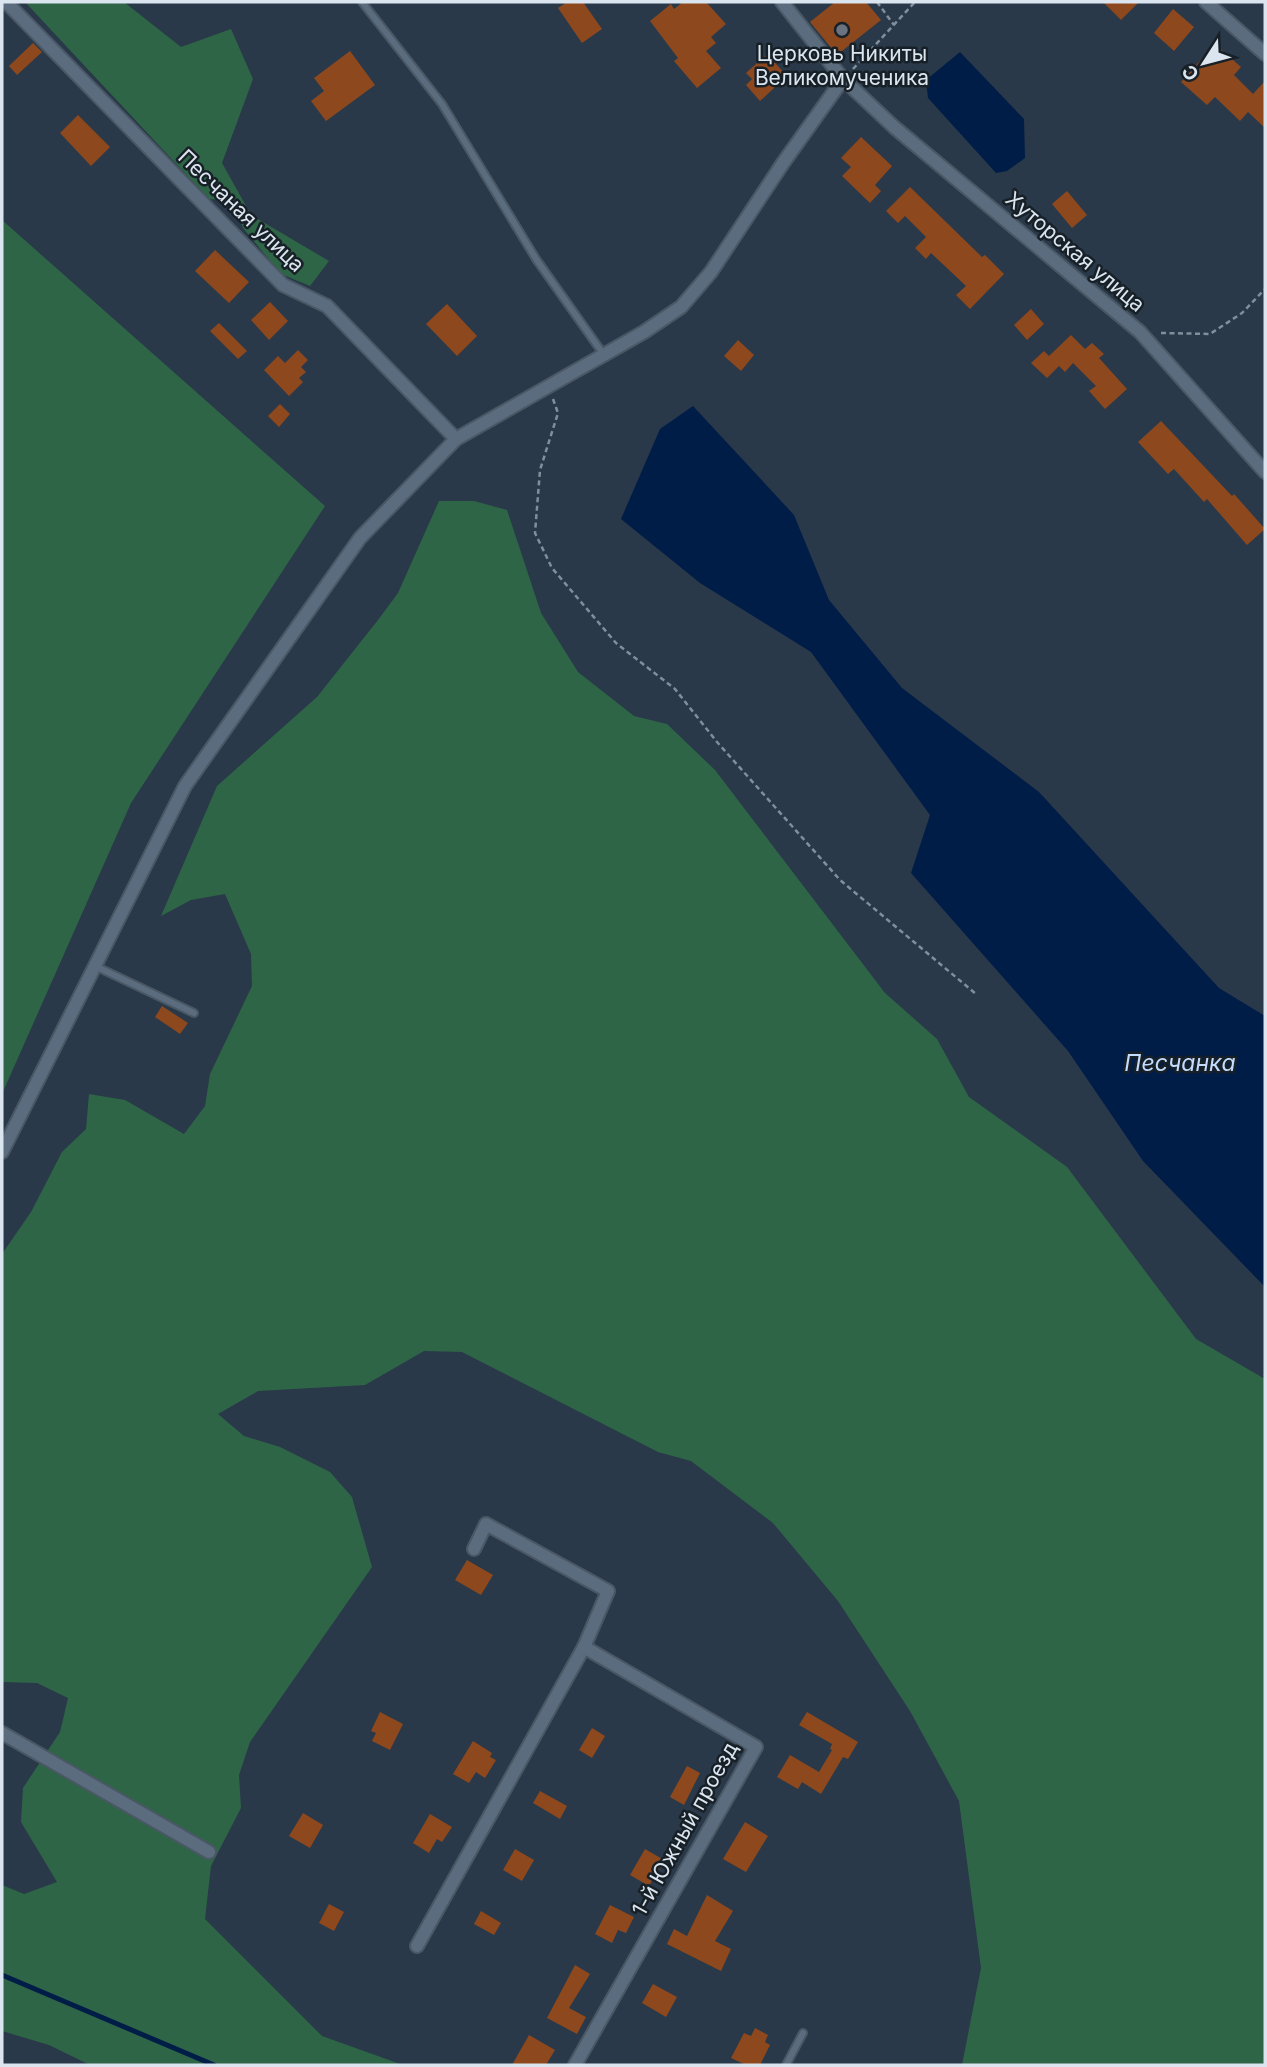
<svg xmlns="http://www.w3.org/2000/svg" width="1267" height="2067" font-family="Inter,sans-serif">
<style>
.green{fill:#2f6547}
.water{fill:#001d48}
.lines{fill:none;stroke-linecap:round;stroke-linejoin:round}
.stream{stroke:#001d48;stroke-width:5}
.building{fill:#8e481d}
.service-casing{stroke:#4a5765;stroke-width:10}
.minor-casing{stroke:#4a5765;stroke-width:16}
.path{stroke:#818e9b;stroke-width:2.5;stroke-dasharray:5 3.5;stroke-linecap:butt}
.service{stroke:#5a6c7e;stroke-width:6}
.minor{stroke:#5a6c7e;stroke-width:12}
.worship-dot{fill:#6b7280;stroke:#182027;stroke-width:2.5}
.labels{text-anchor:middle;stroke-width:5;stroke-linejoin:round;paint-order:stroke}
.poi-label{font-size:21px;fill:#dbe5ef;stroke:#182027}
.street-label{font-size:21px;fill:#dbe5ef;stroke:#182027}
.water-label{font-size:23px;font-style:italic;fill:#c2dbfe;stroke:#182027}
</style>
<rect width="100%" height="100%" fill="#293949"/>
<!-- green -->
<g class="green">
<polygon points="25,2 124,2 181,47 231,29 253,79 222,163 251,215 329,261 310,286 281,274 243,228 233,201 209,199"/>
<polygon points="2,220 325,506 131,803 2,1094"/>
<polygon points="439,501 474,501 507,510 541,613 578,672 634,716 667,724 715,770 885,993 937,1039 969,1097 1067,1167 1196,1339 1265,1379 1265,2065 962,2065 981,1968 959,1801 910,1711 838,1601 773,1523 691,1461 658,1452 462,1352 424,1351 365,1385 258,1391 218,1414 244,1436 280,1447 330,1472 352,1497 372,1567 250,1742 239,1775 241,1808 211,1866 205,1919 322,2036 403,2065 90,2065 49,2045 2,2031 2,1885 24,1894 57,1882 21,1822 23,1788 60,1732 68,1698 37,1683 2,1682 2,1254 31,1212 62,1152 86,1129 89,1094 125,1100 184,1134 205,1106 210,1074 252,986 251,954 225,894 191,900 161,916 217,786 317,697 378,620 398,593"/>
</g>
<!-- water -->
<g class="water">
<polygon points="960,52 1024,119 1025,158 1007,171 996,173 928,98 926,80"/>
<polygon points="693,406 794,515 829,600 902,688 1039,792 1219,988 1265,1016 1265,1287 1143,1161 1068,1051 911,873 930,815 811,652 700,583 621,519 660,429"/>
</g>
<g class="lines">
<!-- stream -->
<polyline class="stream" points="2,1975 214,2065"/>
</g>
<!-- building -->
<g class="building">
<polygon points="567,2 583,2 602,29 582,43 558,8"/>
<polygon points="683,2 706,2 726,24 711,37 716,43 706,51 721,68 697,88 674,61 678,58 650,21 671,4 674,9"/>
<polygon points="835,2 866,2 881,20 837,55 810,22"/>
<polygon points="1103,2 1139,2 1121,20"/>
<polygon points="1173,9 1194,27 1174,51 1154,33"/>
<polygon points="33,43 42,52 17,75 9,66"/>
<polygon points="1215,44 1241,67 1234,75 1253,94 1265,81 1265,128 1248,112 1240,121 1215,97 1207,105 1181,82"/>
<polygon points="350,51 375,85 326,121 311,101 324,91 314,78"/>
<polygon points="767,54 787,76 760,101 746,85 752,79 746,73"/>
<polygon points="78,115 110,147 91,166 60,133"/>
<polygon points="861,137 892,166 875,185 881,191 870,203 842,176 851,167 841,158"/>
<polygon points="910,187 982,257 985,255 1004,274 970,309 956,295 966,286 931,253 926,259 915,248 926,237 905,216 898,223 886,211"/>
<polygon points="1067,191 1087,215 1072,228 1052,204"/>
<polygon points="215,250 249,282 229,303 195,271"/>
<polygon points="270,302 288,321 269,340 251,320"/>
<polygon points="447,304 477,336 457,356 426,324"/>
<polygon points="1031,309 1044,324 1027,340 1014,325"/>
<polygon points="219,323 247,351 238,359 210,331"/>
<polygon points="1071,335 1085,349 1092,343 1104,354 1099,358 1127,389 1105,409 1089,391 1096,386 1073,363 1065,372 1059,366 1047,378 1031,363 1044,351 1049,356"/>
<polygon points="738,340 754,355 741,371 724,356"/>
<polygon points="298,350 308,360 301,367 306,372 299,378 303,382 289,396 264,370 278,356 285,363"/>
<polygon points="280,404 290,414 279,427 268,416"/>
<polygon points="1161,421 1232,496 1234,494 1265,529 1247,545 1207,499 1204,502 1174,469 1168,474 1138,442"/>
<polygon points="162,1006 188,1023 180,1034 155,1017"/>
<polygon points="467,1560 493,1575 481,1595 455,1580"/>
<polygon points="380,1712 403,1724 390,1750 372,1741 376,1733 371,1731"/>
<polygon points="807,1712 858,1742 848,1759 843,1757 821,1794 802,1782 798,1789 777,1777 790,1755 819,1772 832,1750 830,1749 832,1744 799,1725"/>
<polygon points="592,1728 605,1736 592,1758 579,1750"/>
<polygon points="473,1741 492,1753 490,1757 496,1760 485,1778 476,1772 469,1783 453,1774"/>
<polygon points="687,1766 700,1773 684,1805 670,1797"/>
<polygon points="540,1791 567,1806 560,1819 533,1803"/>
<polygon points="303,1813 323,1825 310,1848 289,1836"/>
<polygon points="430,1814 452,1827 442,1842 437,1839 429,1853 413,1843"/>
<polygon points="745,1822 768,1836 746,1872 723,1859"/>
<polygon points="515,1849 534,1860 522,1881 503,1870"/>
<polygon points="645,1849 664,1860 649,1886 630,1875"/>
<polygon points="707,1895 733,1911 715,1941 731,1949 721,1971 667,1944 674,1929 687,1936"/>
<polygon points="329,1904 344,1912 334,1931 319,1923"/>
<polygon points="610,1905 634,1917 626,1933 618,1930 612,1943 595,1934"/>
<polygon points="481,1911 501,1923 494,1935 474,1924"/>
<polygon points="575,1965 590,1974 569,2008 586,2017 577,2034 547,2018"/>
<polygon points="653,1984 677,1997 666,2017 642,2003"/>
<polygon points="755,2028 768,2035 765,2042 770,2045 760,2065 746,2065 731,2058 744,2033 751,2036"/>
<polygon points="529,2035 555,2050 546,2065 512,2065"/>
</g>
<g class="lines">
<!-- service casing -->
<g class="service-casing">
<g id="service">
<polyline points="362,2 442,104 536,259 604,355"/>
<polyline points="95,966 194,1013"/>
<polyline points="786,2065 803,2033"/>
</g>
</g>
<!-- minor casing -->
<g class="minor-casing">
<g id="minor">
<polyline points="6,2 283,285 327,306 456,439"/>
<polyline points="782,2 843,79 894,127 1140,332 1265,472"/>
<polyline points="1206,2 1265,54"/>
<polyline points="2,1152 185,786 360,538 456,439 644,332 681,307 711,272 783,163 843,79"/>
<polyline points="2,1733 209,1852"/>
<polyline points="417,1946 584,1647 608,1591 486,1524 474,1549"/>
<polyline points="575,2065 756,1747 584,1647"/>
</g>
</g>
<!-- path -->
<g class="path">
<polyline points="877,2 894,25"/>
<polyline points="853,69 915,2"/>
<polyline points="1161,333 1210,334 1242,313 1265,289"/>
<polyline points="553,399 558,413 540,470 535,533 552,568 616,643 675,689 717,742 840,880 976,994"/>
</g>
<!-- service -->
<use href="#service" class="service"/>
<!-- minor -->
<use href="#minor" class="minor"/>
</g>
<!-- markers -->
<circle class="worship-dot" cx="842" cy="30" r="7"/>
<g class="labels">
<!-- poi labels -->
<g class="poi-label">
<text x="842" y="61">Церковь Никиты<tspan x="842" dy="24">Великомученика</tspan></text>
</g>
<!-- street labels -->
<g class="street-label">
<text transform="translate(241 211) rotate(44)" y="7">Песчаная улица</text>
<text transform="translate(1075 252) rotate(40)" y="7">Хуторская улица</text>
<text transform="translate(685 1829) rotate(-61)" y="7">1-й Южный проезд</text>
</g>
<!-- water labels -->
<g class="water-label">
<text x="1180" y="1071">Песчанка</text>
</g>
</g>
<!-- border -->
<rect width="1267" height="2067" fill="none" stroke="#dbe5ef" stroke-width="7"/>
<!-- north arrow -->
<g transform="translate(1204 63) rotate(234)" stroke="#182027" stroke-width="5" paint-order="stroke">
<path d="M0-5L12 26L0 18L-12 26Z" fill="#dbe5ef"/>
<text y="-10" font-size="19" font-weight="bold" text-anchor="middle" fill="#dbe5ef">С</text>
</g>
</svg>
